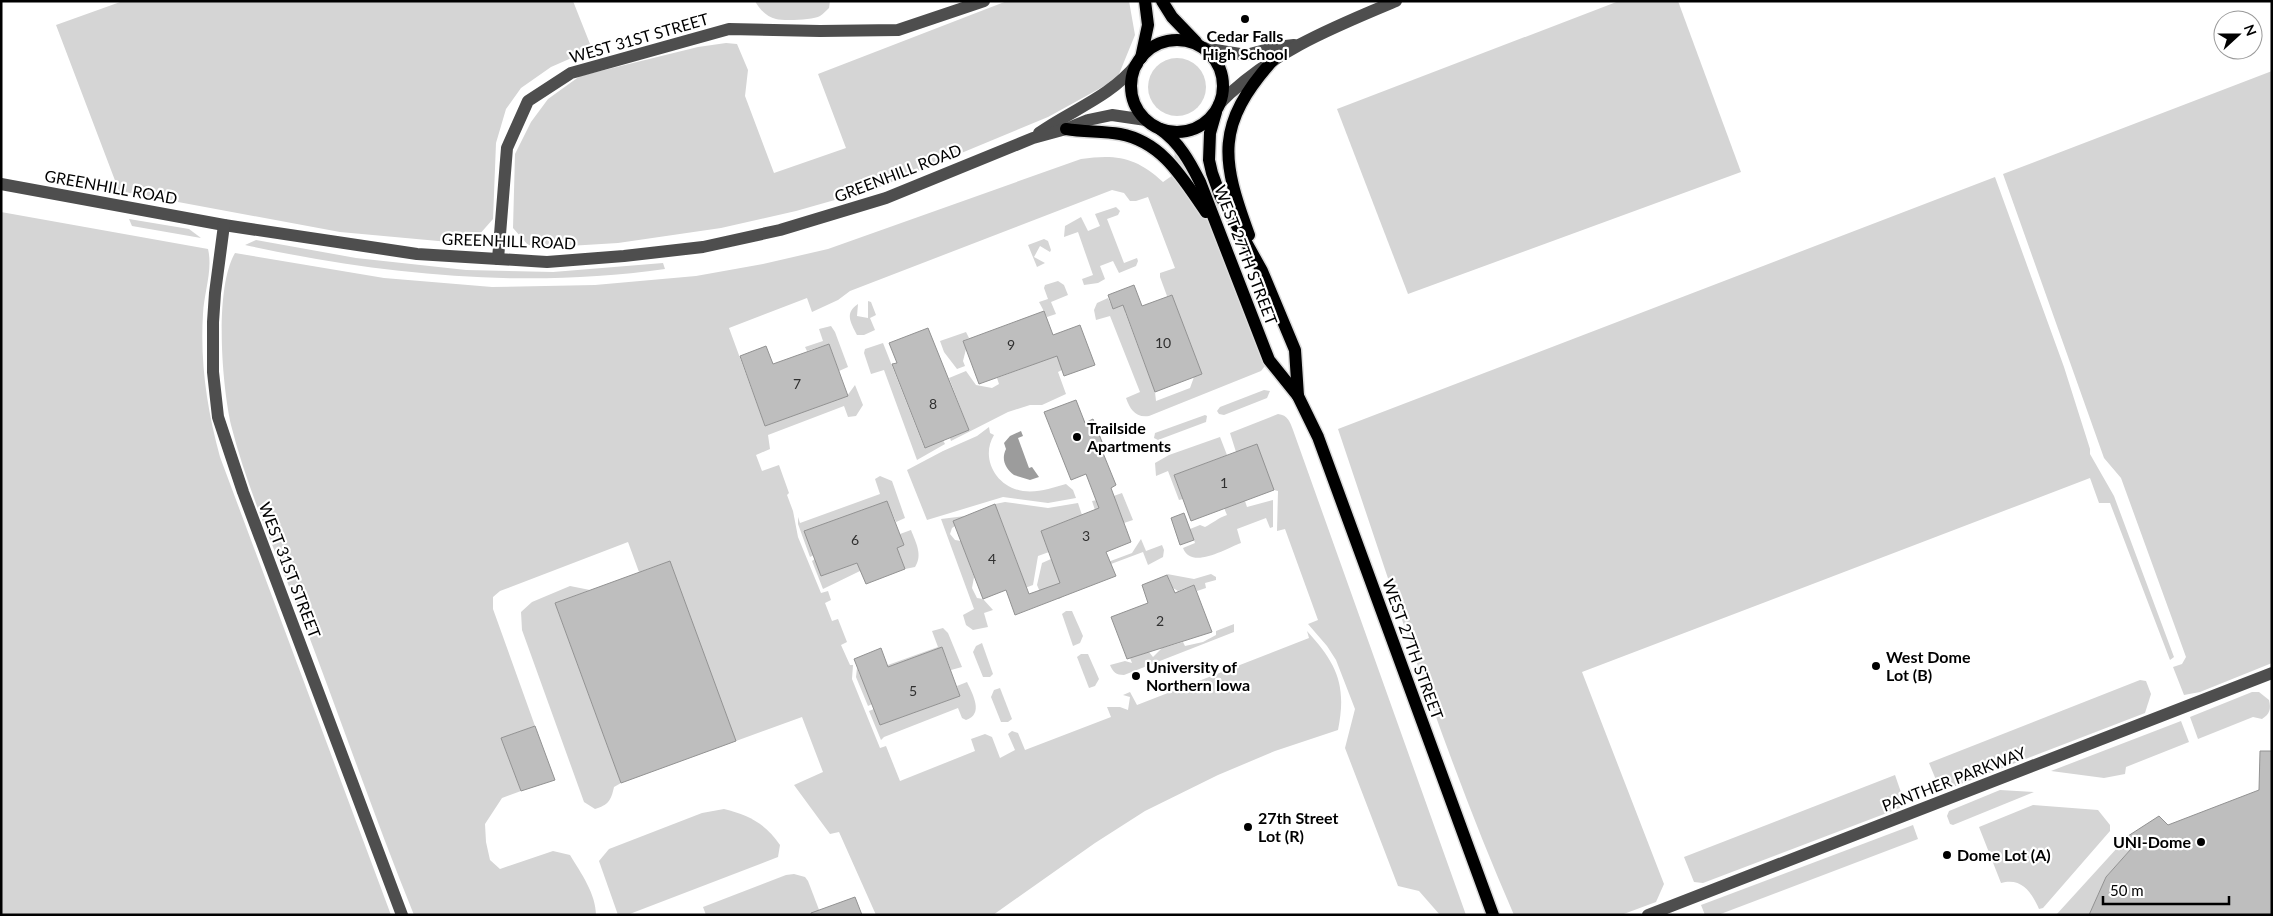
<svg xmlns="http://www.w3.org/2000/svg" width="2273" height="916" font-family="Lato,sans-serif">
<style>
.green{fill:#d5d5d5}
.water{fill:#9c9c9c}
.building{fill:#bebebe;stroke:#929292}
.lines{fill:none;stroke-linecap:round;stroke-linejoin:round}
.major-casing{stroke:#dbdbdb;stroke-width:15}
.minor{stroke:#4e4e4e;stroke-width:12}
.major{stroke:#000;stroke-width:12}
.poi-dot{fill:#000;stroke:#fff;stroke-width:2}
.labels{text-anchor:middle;stroke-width:4.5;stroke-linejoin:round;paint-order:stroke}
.number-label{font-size:14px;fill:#303030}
.poi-label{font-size:16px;font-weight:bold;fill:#000;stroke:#fff;text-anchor:start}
.street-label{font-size:16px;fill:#000;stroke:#fff}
</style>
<rect width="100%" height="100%" fill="#fff"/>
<!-- green -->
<g class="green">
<polygon points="123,1 573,1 592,49 551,67 521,88 506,109 496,143 493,219 471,244 340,232 119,191 56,25"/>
<path d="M755,1h75l-1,7c-2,2 -6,6 -9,8 -7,4 -36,5 -44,3 -9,-2 -17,-10 -21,-18z"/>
<polygon points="1007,1 1129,1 1135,35 1117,79 1048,117 877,188 796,211 721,228 618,243 552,247 528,245 513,228 515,154 531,122 548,99 580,76 698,47 726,43 737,44 748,70 745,96 774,173 846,148 818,74"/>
<polygon points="1619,1 1678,1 1741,172 1408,294 1337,109"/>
<circle cx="1177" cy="87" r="29"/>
<polygon points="2272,71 2272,663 2200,692 2184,695 2173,667 2182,664 2186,657 2121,478 2104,458 2003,174"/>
<path d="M1175,149l13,18 76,193 1,6 -4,5 -112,45c-14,2 -19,-7 -23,-18l14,-6 -30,-76 -14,4 -2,-10 3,-7 11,-5 5,11 17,-7 -5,10 30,80 1,9 34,-13 4,-11 8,-3 -30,-79 -5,1 -7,-19v-4l15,-5 -27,-71 -12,4h-6l-6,-8 -12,-3 -262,101 -12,9 -26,12 -5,-14 -78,30 36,98 82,-30 8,-11 8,20 -7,11 -8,1 -4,-11 -76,29 2,14 -14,6 6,16 17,-6 10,28 -2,2 6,16 5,26 23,56 7,-2 3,9 -6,3 7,18 6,-2 9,23 -6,3 9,20h3l-1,14 28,69 6,-2 14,35 75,-30 -4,-12 14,-5 7,3 8,21 15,-8 -7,-16 4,-3 6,2 7,17 86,-33 -4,-10h13l8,3 2,-13 -7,-2 7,-3 7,13 172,-67 -2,-7c30,33 40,54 31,99l-63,21 -57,24 -73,36 -50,32 -102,72h-117l-37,-83 -9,2 -36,-49 29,-13 -21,-55 -66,24 -66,-180 -31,11 -11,-30 -128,49 -7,6v12l42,117 -34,12 20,53 -19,7 -17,26 1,18 4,18 10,9 53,-18 17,4c11,18 26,39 26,60h-182c-38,-94 -71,-189 -107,-284 -26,-67 -58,-135 -76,-206 -9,-40 -17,-136 4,-172l149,25 108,9 103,-2 101,-9 67,-12 65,-15 253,-90c35,-5 55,-2 82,23l10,-7z"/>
<path d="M1995,177l69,190 26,82v5l24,42 60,161 -4,3 -60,-157h-11l-9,-25 -508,194 82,212 -8,18 -35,13h-107c-69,-158 -121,-323 -176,-486z"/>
<polygon points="1116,207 1120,211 1118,215 1107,219 1124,263 1137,258 1138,261 1136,266 1119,273 1113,261 1100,266 1105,279 1098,283 1084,285 1082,279 1093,275 1078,232 1064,237 1065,226 1081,217 1088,231 1100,226 1095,214"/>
<path d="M1,212l207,37c5,21 -4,43 -5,65 -3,49 4,95 17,143l171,458h-390z"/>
<polygon points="129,219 189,229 201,238 132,226"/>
<polygon points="1044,239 1048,241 1051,250 1050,252 1040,246 1034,257 1045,263 1037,267 1028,245"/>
<path d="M256,240l100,18 110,12 87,2 110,-9 2,6c-141,20 -282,6 -420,-24z"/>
<polygon points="1058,281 1064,285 1068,295 1051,302 1056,314 1047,317 1039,302 1048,299 1044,288 1045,285"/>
<path d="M868,301l3,1 5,13 -6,3 5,12 -11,5h-7c-6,-12 -13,-22 1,-31l-1,12 11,2z"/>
<polygon points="831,326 835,332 848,367 839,371 829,344 807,351 805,347 823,341 819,329"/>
<polygon points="966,332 969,338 963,341 966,349 963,361 965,366 957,369 944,352 940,341"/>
<polygon points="883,343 924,447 943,440 945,444 917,460 884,370 871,374 864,353 865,349"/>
<polygon points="1061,354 1062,370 1058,372 1066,394 1042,405 1030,405 1008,412 951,441 950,438 969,430 949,378 966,371 976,385 992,388 999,384 997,378"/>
<polygon points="1264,390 1270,391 1267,398 1224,415 1219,414 1217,411 1220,407"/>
<path d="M1278,414c10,1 12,8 15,16l173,485h-26l-21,-24 -21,-5 -53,-138 10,-39 -19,-49 -9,-14 -19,-22 10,-4 -33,-91 -8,2 1,-40 -4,-1 -38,-38 -6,-19z"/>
<polygon points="1205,415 1207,416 1206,422 1158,440 1154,438 1155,433"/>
<path d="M989,427l1,6 4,2c-14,23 2,52 29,56 15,2 29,-3 43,-7l7,6 3,8 -28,5 -45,-6 -76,23 -20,-50 36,-19 34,-15z"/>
<polygon points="1220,437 1227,455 1174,475 1183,499 1179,500 1168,471 1156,476 1155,463 1169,455"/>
<polygon points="880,476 892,481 905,518 896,522 887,501 805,531 814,555 810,557 798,524 798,517 800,523 880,494 875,479"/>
<polygon points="1122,493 1133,520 1124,523 1095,510 1092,501 1108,498"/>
<path d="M1273,500v27l-3,1 -4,-10 -29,11 4,14c-16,6 -50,27 -58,5l12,-5 -5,-14 10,-4 5,2c8,-4 13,-9 22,-12l-3,-7 21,-7 2,6z"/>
<polygon points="1005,502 1048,508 1078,503 1082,515 1041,531 1049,552 1038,556 1033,585 1011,593 1009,589 1025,583 995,504"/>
<polygon points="965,516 953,521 955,526 952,528 950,534 955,540 961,541 974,577 972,588 977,598 983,599 993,610 984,613 988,627 973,630 966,625 963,615 974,609 941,519"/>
<path d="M911,530c5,13 12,25 4,37l-10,2 -5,-14 -40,16 -37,18 -11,-28 3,-2 6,17 83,-31 -4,-11z"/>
<polygon points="1141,539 1146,551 1162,545 1164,550 1163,557 1148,565 1143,552 1111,564 1108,562 1132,553"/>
<polygon points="1051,559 1067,580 1059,584 1064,596 1059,599 1040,592 1037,585 1042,563"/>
<polygon points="1167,574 1194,579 1211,574 1216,577 1216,580 1205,583 1206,588 1197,591 1194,585 1178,591 1173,588"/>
<path d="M570,586l20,4 -35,13 66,180 -7,4c-3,14 -6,18 -19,22l-11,-7 -62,-172 -1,-18 11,-10z"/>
<polygon points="1066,611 1072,611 1083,636 1080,643 1073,646 1062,614"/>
<path d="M1234,624v8l-110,43c-8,0 -11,-3 -14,-10l15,-4 7,2 -2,-5 19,-6 4,5 9,-9 21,-6 2,4 18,-4 13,-7v-4z"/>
<polygon points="943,628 948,633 962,667 951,670 942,647 862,677 872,704 868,706 856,677 857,668 860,675 938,647 932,631"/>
<polygon points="982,643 993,674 990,677 983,677 973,652 976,646"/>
<polygon points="1081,654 1088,654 1099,679 1095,686 1089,688 1077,657"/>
<polygon points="2140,680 2146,681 2151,694 2145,713 1945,790 1941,791 1939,787 1929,763"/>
<path d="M967,682c6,13 17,32 -1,38l-4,-2 -4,-10 -74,29 -3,3 -12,-29 5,-2 6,16 80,-29 -3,-10z"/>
<polygon points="1000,688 1012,719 1008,722 1001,722 991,697 994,690"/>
<path d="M2252,692h7l10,8c2,9 1,14 -7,19l-9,-2 -55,22 -8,-22z"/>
<polygon points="2181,721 2189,742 2126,767 2125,774 2104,778 2051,771"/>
<polygon points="1895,775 1904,801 1900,808 1703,883 1694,882 1684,857"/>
<polygon points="2000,790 2034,792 1953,825 1950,824 1947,816 1949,811"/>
<path d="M2033,805l65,5 12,15v6l-67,77 -4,1c-7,-16 -17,-32 -38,-26l-22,-56z"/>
<path d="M724,809c24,6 41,14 56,36l-2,12 -151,58h-9l-19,-54 10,-12 93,-36z"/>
<polygon points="1913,825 1918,839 1718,915 1705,915 1701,905"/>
<polygon points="2128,836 2131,849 2106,877 2090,915 2056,915"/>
<polygon points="794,874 805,877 808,881 821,915 706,915 703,907 786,875"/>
</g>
<!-- water -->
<path class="water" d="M1021,431l2,5 -5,2 11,30 3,-1 7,10 -9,3 -16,-5c-9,-7 -13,-16 -8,-26l-2,-6 6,-7z"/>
<!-- building -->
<g class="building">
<polygon points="1134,285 1142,306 1172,295 1202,374 1155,392 1123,305 1113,309 1108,295"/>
<polygon points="1044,311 1053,335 1080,325 1095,365 1064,376 1057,356 979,384 963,341"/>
<polygon points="928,328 969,430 925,448 892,364 897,363 889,343"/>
<polygon points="829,344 848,396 765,426 740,356 766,346 773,364"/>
<polygon points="1076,400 1085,423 1093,419 1106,452 1103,453 1116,485 1111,488 1131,542 1106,552 1116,576 1015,615 1006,590 983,599 953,521 995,504 1029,594 1060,583 1041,531 1099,508 1086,474 1071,480 1044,412"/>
<polygon points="1257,444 1274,490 1191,521 1174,475"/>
<polygon points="887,501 904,545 897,548 905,569 866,584 857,563 821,576 804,531"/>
<polygon points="1184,513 1194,540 1180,545 1171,518"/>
<polygon points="670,561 736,741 621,783 555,603"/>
<polygon points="1167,575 1175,593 1194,585 1212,632 1127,659 1111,617 1148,603 1142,585"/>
<polygon points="942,647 960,696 880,725 854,659 881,648 888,667"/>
<polygon points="535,726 555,780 521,791 501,738"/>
<polygon points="2260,751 2272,751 2272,915 2089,915 2106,877 2131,849 2128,836 2159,816 2168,825 2259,790"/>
<polygon points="855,897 862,915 811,915 811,913"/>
</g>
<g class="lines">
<!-- major casing -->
<g class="major-casing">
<g id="major">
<polyline points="1162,1 1172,17 1196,42"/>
<circle cx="1177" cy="86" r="46"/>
<polyline points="1141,58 1148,25 1145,1"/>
<polyline points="1216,112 1210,133 1209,160 1212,173 1220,195 1262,271 1295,350 1298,396"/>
<path d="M1066,129c18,3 36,2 54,5 43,8 63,45 86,78"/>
<path d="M1160,129c19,13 30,33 40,53l69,178 29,36 20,41 175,478"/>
<path d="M1249,235c-28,-76 -34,-110 24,-175"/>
</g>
</g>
<!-- minor -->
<g class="minor">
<polyline points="1203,48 1246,55 1277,47 1294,45"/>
<path d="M1219,104c50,-51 112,-76 177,-103"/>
<path d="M1039,133c34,-24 70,-35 98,-69"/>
<polyline points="1,184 224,225 417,254 547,262 624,256 703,247 780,230 886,198 1033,138 1066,129 1088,120 1112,115 1146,120"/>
<polyline points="224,225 215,293 213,322 213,372 218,417 243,492 402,915"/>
<polyline points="498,259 507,148 528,101 571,73 729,29 820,31 898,30 984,1"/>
<polyline points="1648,915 2272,673"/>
</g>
<!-- major -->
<use href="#major" class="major"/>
</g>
<!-- markers -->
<g class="poi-dot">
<circle cx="1245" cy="19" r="5"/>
<circle cx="1077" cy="437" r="5"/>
<circle cx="1876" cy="666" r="5"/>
<circle cx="1136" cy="676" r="5"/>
<circle cx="1248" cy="827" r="5"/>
<circle cx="2201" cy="842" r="5"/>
<circle cx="1947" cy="855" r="5"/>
</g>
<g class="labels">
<!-- number labels -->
<g class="number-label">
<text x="1163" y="348">10</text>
<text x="1011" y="350">9</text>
<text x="797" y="389">7</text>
<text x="933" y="409">8</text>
<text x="1224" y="488">1</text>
<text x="1086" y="541">3</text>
<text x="855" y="545">6</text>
<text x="992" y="564">4</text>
<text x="1160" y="626">2</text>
<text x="913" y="696">5</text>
</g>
<!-- poi labels -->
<g class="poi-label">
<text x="1245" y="42" text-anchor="middle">Cedar Falls<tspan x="1245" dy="18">High School</tspan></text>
<text x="1087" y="434">Trailside<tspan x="1087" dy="18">Apartments</tspan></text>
<text x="1886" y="663">West Dome<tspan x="1886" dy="18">Lot (B)</tspan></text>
<text x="1146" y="673">University of<tspan x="1146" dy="18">Northern Iowa</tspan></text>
<text x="1258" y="824">27th Street<tspan x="1258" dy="18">Lot (R)</tspan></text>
<text x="2191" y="848" text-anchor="end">UNI-Dome</text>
<text x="1957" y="861">Dome Lot (A)</text>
</g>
<!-- street labels -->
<g class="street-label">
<text transform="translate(639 38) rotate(-16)" y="6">WEST 31ST STREET</text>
<text transform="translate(898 173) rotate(-21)" y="6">GREENHILL ROAD</text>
<text transform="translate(111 187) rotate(10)" y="6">GREENHILL ROAD</text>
<text transform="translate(509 241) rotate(2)" y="6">GREENHILL ROAD</text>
<text transform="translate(1246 255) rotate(69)" y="6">WEST 27TH STREET</text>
<text transform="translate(290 570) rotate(69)" y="6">WEST 31ST STREET</text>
<text transform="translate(1413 649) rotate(70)" y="6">WEST 27TH STREET</text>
<text transform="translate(1954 779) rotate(-21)" y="6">PANTHER PARKWAY</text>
</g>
</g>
<!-- border -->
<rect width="2273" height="916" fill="none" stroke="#000000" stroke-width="5"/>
<!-- north arrow -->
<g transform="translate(2238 35) rotate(69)"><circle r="24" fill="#ffffff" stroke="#999999"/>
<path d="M0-4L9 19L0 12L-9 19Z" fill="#000000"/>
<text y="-8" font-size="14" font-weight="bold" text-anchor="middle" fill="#000000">N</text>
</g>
<!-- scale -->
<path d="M2103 896v8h126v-8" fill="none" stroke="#000000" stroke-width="2.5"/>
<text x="2110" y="896" font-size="15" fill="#000000" stroke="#ffffff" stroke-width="4" paint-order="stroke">50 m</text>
</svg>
